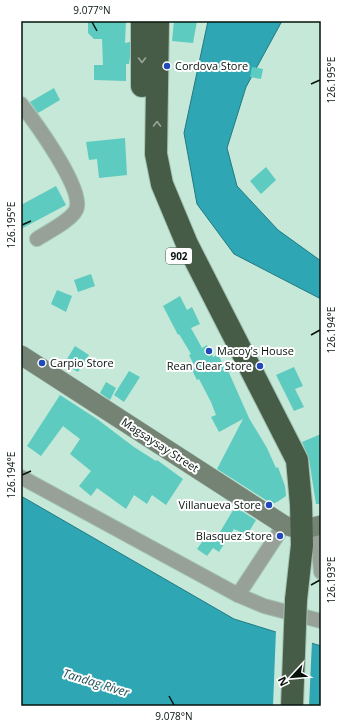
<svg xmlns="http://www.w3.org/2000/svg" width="342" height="727" font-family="'Open Sans',sans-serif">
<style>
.water{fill:#2ea6b3;stroke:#227a81}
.pier{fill:#c5e8d8}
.building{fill:#5dcbbf}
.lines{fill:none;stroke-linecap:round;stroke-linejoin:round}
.street-casing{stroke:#a3c2b3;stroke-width:16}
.secondary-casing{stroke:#a3c2b3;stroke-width:20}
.highway-casing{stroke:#a3c2b3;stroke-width:24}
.street{stroke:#97a197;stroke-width:14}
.secondary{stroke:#748374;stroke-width:19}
.highway{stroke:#465c47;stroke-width:22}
.highway-bridge-casing{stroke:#a3c2b3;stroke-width:24;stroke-linecap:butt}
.highway-bridge{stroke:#465c47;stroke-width:22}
.oneway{stroke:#99a59a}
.ticks{fill:none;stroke:#06130d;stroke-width:1.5}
.poi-dot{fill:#2249b8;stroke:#fff;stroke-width:1.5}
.labels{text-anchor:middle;stroke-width:4;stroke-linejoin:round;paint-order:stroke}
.shield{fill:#fff;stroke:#515a56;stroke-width:1}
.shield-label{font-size:10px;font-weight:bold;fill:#06130d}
.poi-label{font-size:11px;fill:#06130d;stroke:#fff;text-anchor:start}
.street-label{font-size:11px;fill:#06130d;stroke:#fff}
.water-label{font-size:12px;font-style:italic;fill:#205156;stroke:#fff}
.neatline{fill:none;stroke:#06130d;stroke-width:1.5}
.ticks-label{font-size:10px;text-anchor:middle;fill:#06130d}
</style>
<rect width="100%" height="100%" fill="#c5e8d8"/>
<!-- water -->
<g class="water">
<polygon points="208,21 282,21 246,87 227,148 237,186 278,230 321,261 321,299 234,254 197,204 184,133"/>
<polygon points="21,496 234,619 321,646 321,706 21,706"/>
</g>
<!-- pier -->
<polygon class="pier" points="276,630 312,641 309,706 273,706"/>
<!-- building -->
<g class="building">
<polygon points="88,21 126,21 125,43 130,42 130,57 129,64 126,64 126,81 94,80 94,65 103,65 102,39 94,39 88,33"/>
<polygon points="174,21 197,21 193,43 172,41"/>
<polygon points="252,67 263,69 261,79 250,77"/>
<polygon points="54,88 60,100 38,113 30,102"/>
<polygon points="125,138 127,175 99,178 97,159 89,160 86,142"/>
<polygon points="266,167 276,180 261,194 250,181"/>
<polygon points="56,186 66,205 21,229 21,205"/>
<polygon points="91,274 95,286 78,292 74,280"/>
<polygon points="57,290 72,296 66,312 51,304"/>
<polygon points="180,296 187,310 192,307 200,324 191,328 202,348 207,345 213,357 218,354 224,367 226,366 249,418 267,448 276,468 278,467 285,486 286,496 277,502 272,504 217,469 243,419 219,432 211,417 216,415 211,402 199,379 197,380 191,368 195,367 189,355 191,354 179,334 178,335 163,306"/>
<polygon points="75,346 89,355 78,372 64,364"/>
<polygon points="294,367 303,386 295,389 304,407 294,411 276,375"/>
<polygon points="129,371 140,377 124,402 114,395"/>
<polygon points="106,382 116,388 110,400 100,393"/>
<polygon points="60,395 97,419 134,447 156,461 157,460 183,479 166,505 152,495 147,504 134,495 126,509 97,488 91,496 79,486 91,471 70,454 80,439 63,426 41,456 27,446"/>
<polygon points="321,434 321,504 316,504 309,459 302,442"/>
<polygon points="235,507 256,520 247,535 234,529 219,552 213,548 207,556 197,549 209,532 217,537"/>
</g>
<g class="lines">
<!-- street casing -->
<g class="street-casing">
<g id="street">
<path d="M21,104c14,18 60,81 56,103 -2,12 -30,25 -40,32"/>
<polyline points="21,477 238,595 264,606 321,621"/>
<polyline points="317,526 321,572"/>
<polyline points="238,595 284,525"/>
</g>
</g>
<!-- secondary casing -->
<g class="secondary-casing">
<polyline id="secondary" points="21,355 284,525 301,530 321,525"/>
</g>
<!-- highway casing -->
<g class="highway-casing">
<g id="highway">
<polyline points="142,21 142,86"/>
<polyline points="158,21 156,154 162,184 187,244 297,460 301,504 302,545 296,600"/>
</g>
</g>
<!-- street -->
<use href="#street" class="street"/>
<!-- secondary -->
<use href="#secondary" class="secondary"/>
<!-- highway -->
<use href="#highway" class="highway"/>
<!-- highway-bridge casing -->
<g class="highway-bridge-casing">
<polyline id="highway-bridge" points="292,706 296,600"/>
</g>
<!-- highway-bridge -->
<use href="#highway-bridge" class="highway-bridge"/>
</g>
<!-- one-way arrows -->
<defs><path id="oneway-chevron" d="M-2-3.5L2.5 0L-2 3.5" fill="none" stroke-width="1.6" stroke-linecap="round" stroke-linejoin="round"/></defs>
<g class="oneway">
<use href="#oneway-chevron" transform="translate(142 60) rotate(90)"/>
<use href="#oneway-chevron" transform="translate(157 124) rotate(-89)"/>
</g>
<!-- ticks -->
<path class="ticks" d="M92,22l5,9M311,84l9,-4M22,225l9,-4M311,335l9,-5M22,475l9,-4M311,585l9,-5M169,696l5,9"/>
<!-- markers -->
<g class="poi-dot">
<circle cx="167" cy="66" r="4"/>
<circle cx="209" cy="351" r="4"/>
<circle cx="42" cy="363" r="4"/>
<circle cx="260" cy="366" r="4"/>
<circle cx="269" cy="505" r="4"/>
<circle cx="280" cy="536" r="4"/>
</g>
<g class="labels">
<!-- shield labels -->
<rect class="shield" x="166" y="248" width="26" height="16" rx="3"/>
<g class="shield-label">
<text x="179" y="260">902</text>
</g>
<!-- poi labels -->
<g class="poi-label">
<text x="175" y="70">Cordova Store</text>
<text x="217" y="355">Macoy's House</text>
<text x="50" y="367">Carpio Store</text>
<text x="252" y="370" text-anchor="end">Rean Clear Store</text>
<text x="261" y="509" text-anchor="end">Villanueva Store</text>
<text x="272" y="540" text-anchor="end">Blasquez Store</text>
</g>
<!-- street labels -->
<g class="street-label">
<text transform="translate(160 445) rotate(33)" y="4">Magsaysay Street</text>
</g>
<!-- water labels -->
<g class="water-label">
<text transform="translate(96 683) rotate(17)" y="4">Tandag River</text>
</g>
</g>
<!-- border -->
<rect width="342" height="727" fill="none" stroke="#ffffff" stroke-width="44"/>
<!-- north arrow -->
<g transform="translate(292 677) rotate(244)" stroke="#ffffff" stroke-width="3" paint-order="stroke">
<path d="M0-3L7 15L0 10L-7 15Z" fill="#06130d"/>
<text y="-6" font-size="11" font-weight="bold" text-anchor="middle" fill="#06130d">N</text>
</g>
<rect x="22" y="22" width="298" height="683" class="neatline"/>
<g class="ticks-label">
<text x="92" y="14">9.077°N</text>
<text transform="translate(331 80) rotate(-90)" y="4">126.195°E</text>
<text transform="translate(11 225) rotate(-90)" y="4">126.195°E</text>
<text transform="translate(331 330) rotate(-90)" y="4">126.194°E</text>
<text transform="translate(11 475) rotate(-90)" y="4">126.194°E</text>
<text transform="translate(331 580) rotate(-90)" y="4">126.193°E</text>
<text x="174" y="720">9.078°N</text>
</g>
</svg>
